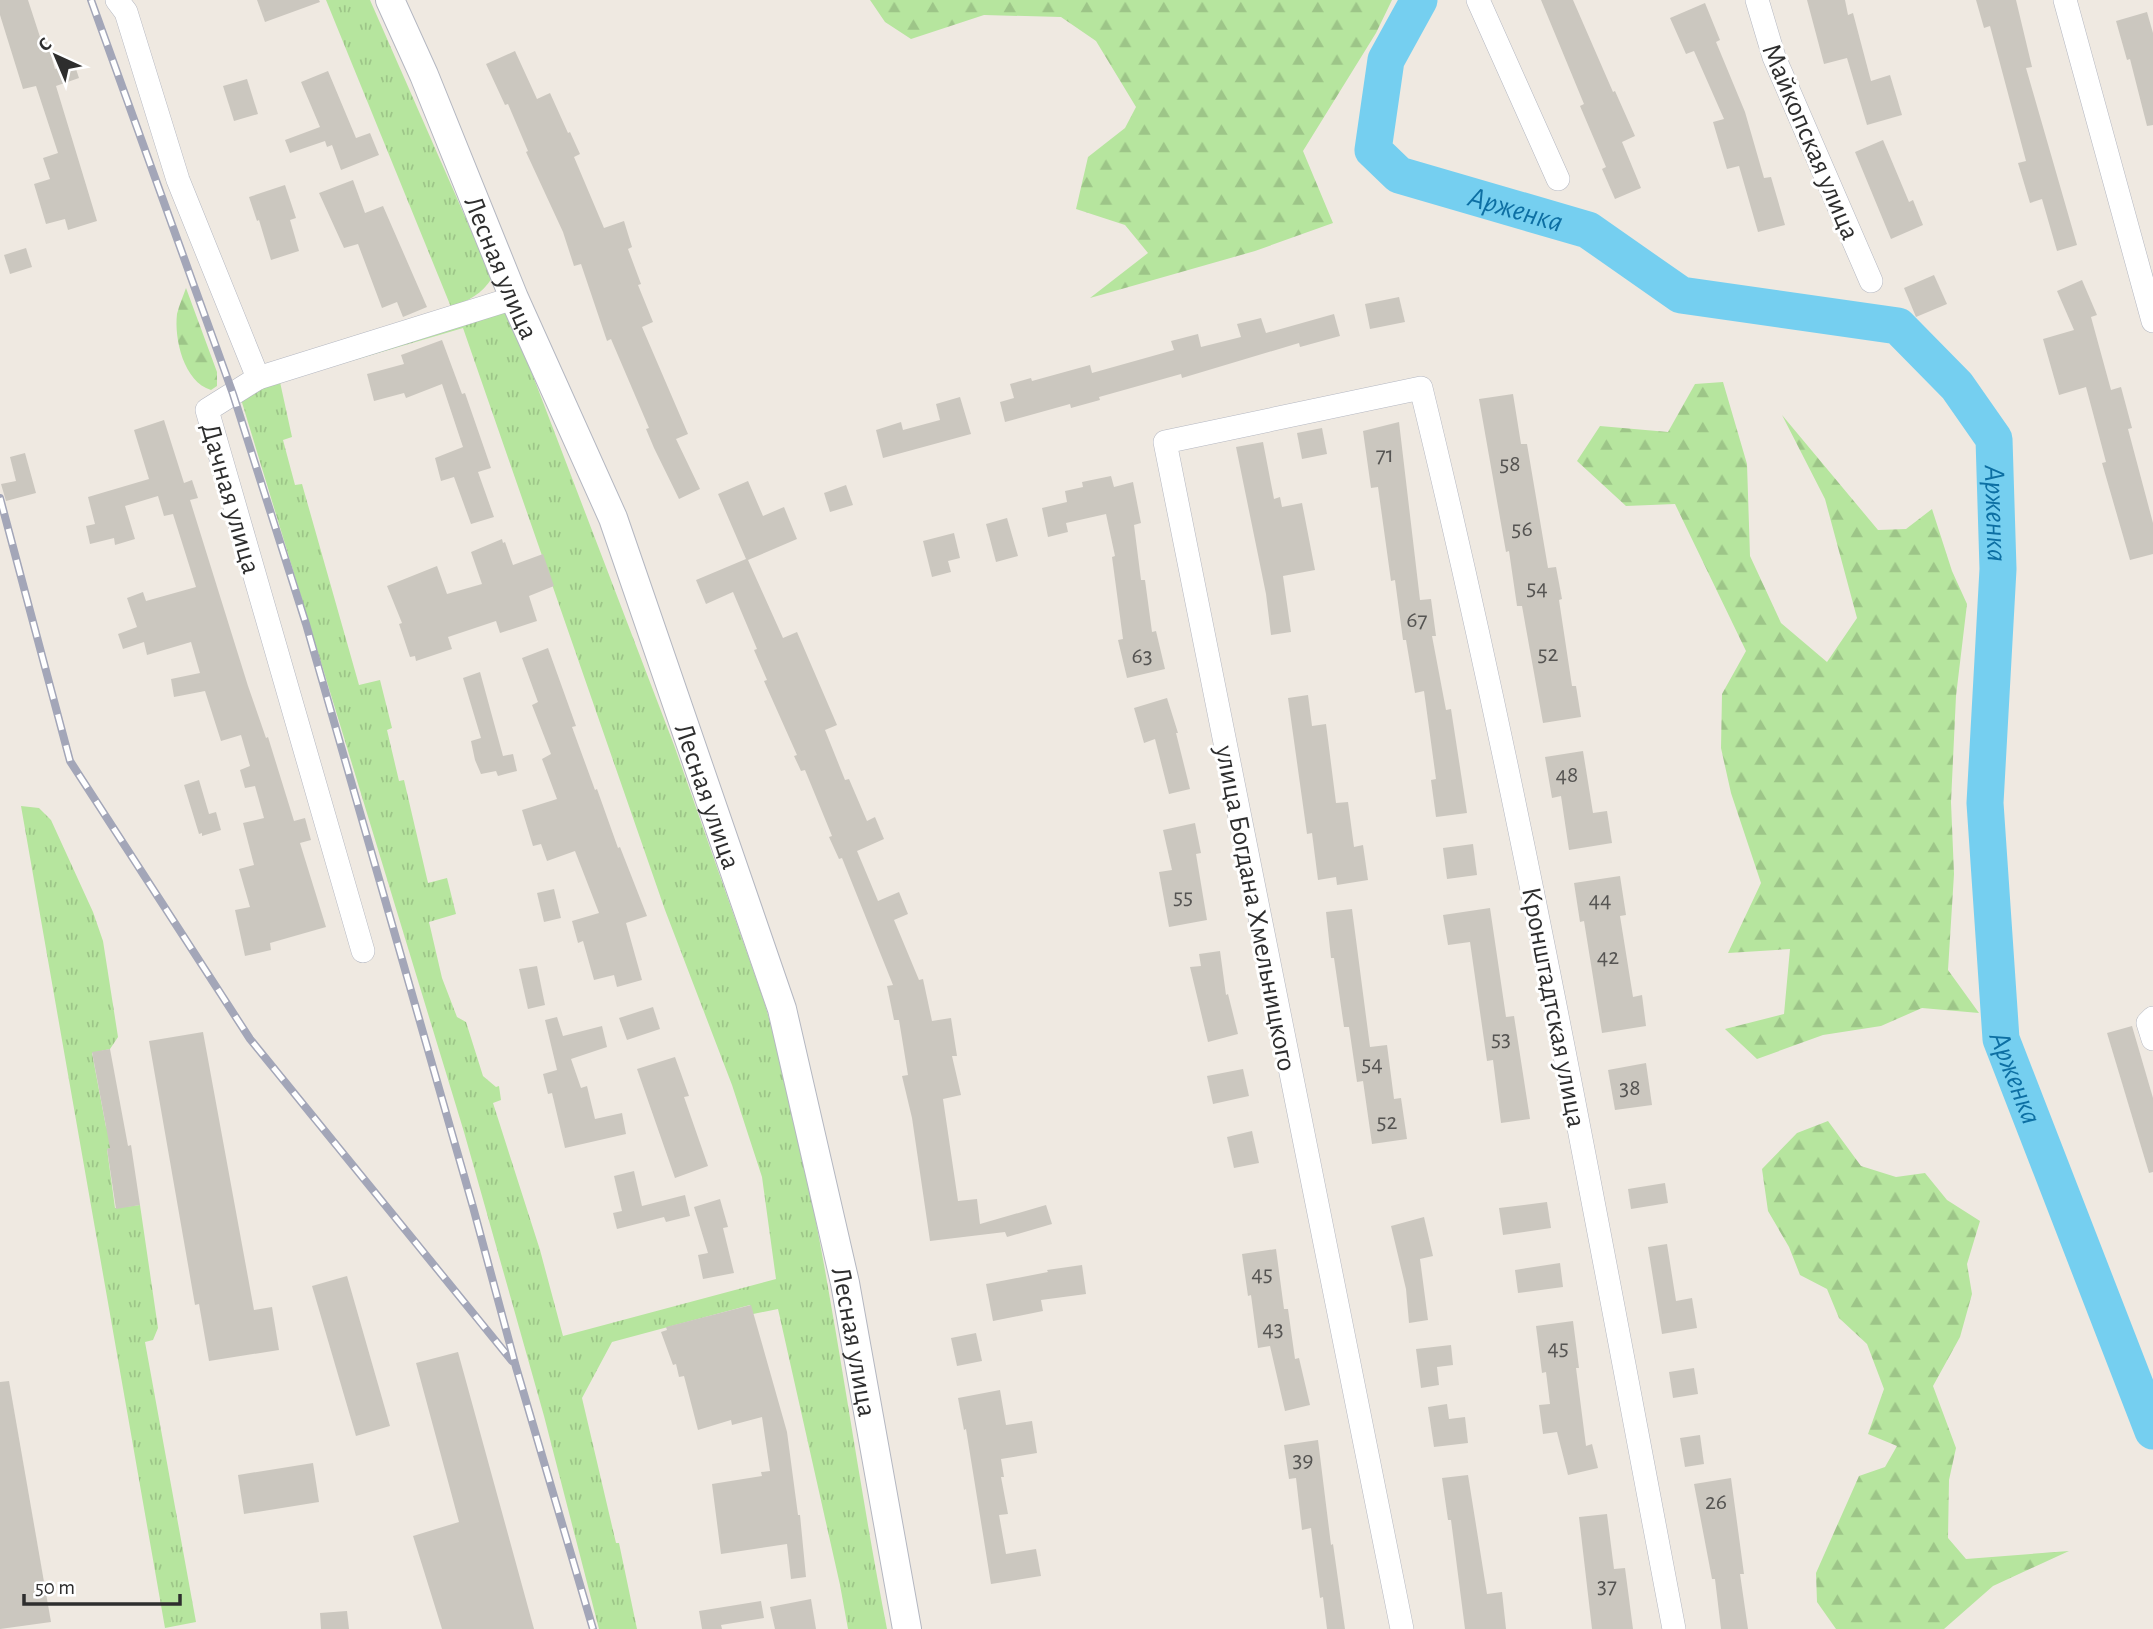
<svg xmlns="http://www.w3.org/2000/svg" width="2153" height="1629" font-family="'Alegreya Sans',sans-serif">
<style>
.grass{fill:url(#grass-tufts);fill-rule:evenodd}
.forest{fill:url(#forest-firs)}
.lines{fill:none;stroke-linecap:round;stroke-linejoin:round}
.river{stroke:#75cff0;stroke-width:37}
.building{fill:#cbc7bf}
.minor-casing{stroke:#b4b7c1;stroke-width:24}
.tertiary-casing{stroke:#b4b7c1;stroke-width:30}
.minor{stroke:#fff;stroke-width:23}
.tertiary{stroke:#fff;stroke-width:28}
.rail-casing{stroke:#a3a6b8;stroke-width:8}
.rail{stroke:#fff;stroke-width:5;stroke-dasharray:16;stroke-linecap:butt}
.labels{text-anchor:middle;stroke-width:6;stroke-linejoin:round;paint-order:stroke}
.number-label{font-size:24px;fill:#555452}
.street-label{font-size:28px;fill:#2e2e2e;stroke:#fff}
.water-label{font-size:30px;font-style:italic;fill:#0d6fa3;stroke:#fff}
</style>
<defs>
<pattern id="grass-tufts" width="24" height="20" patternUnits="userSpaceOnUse" patternTransform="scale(1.75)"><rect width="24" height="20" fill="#b6e59e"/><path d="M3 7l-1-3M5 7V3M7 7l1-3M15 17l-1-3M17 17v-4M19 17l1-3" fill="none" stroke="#9dc588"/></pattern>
<pattern id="forest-firs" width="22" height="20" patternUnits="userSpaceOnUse" patternTransform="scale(1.75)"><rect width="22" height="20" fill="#b6e59e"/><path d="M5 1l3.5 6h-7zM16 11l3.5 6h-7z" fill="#9dc588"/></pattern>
</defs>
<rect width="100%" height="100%" fill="#efe9e1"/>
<!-- grass -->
<g class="grass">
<path d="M326,0h44l122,278c-10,16 -24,23 -41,29z"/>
<path d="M505,311l7,10 162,424 90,256c60,205 82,419 123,628h-39l-8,-44 -62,-276 -25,5 -3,-9 -138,37 -30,56 34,145h3l18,86h-38l-55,-213 -80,-284 -224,-736 26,-13zM463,328l202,582 67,175 30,92 14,102 -213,57 -23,-86 -47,-147 8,-3 -2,-14 -3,1 -13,-11 -17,-54 -9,-5 -15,-39 -13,-56 27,-8 -9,-36 -19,5 -24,-103 -5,1 -12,-51 5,-2 -12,-48 -21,5 -57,-201 -7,1 -12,-45 9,-3 -12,-55z"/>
<polygon points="21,806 39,808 51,820 93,912 103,941 118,1037 110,1049 92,1053 106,1127 128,1146 107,1149 115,1208 140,1205 158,1328 153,1340 145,1342 196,1622 165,1628"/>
</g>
<!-- forest -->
<g class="forest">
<polygon points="870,0 1392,0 1376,33 1303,151 1333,223 1255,251 1090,298 1148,253 1125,225 1076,209 1088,157 1125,128 1136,107 1096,41 1061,17 984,15 911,39 885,22"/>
<path d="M186,288l31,84v14l-6,4c-27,-8 -37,-51 -34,-76 2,-9 6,-17 9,-26z"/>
<polygon points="1723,382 1747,464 1750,556 1781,623 1827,662 1857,618 1825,499 1782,415 1878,530 1906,529 1932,509 1952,571 1967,604 1956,696 1951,802 1954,874 1948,970 1979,1013 1922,1008 1881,1026 1823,1035 1757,1059 1725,1029 1784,1014 1790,949 1728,953 1761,883 1731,793 1721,748 1722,694 1746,651 1675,504 1626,506 1577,461 1600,426 1668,432 1695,384"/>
<polygon points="1828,1121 1861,1166 1896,1177 1925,1173 1947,1200 1980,1221 1967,1264 1972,1294 1960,1337 1933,1386 1956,1448 1949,1480 1948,1538 1966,1559 2069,1551 1993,1586 1944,1629 1836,1629 1817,1602 1816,1573 1859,1476 1885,1467 1897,1446 1868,1434 1884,1389 1867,1344 1839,1318 1827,1289 1800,1275 1789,1247 1768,1211 1762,1169 1797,1133"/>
</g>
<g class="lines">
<!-- river -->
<path class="river" id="s1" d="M1419,0l-33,60 -13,90 26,25 189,55 93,65 217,31 59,60 37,53 4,130 -13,234 16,236 152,392"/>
</g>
<!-- building -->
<g class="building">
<polygon points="0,0 28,0 41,40 46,38 55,69 74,63 79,78 56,86 97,221 68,230 65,219 46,224 34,184 50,179 43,158 58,153 36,86 23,89 0,15"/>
<polygon points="257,0 319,0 320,2 265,22"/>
<polygon points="1541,0 1573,0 1613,92 1615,91 1635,136 1622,142 1641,188 1615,199 1602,169 1606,167 1580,106 1584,104"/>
<polygon points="1807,0 1845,0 1848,15 1853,13 1871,81 1890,75 1902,115 1867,125 1847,58 1824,64"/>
<polygon points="1976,0 2016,0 2032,67 2026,68 2077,245 2057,251 2042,199 2030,203 2018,163 2026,161 1990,26 1984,28"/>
<polygon points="1705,3 1720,40 1716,42 1745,112 1764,178 1771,177 1785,225 1758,232 1739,166 1727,169 1713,122 1724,119 1694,51 1686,54 1670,18"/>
<polygon points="2147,12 2153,33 2153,125 2147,126 2130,59 2127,60 2116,21"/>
<polygon points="515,51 537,99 550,93 568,133 570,132 580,154 574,157 604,228 624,221 632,247 628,249 641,284 638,285 653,322 642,327 688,434 676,439 700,489 679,499 654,448 646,429 649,428 611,339 607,341 581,264 574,266 563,232 526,152 528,151 508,104 505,105 486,64"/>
<polygon points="328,71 356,138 370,133 379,155 341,170 332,145 327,147 325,141 290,153 285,140 320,127 301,82"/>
<polygon points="247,79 258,114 234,121 223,86"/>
<polygon points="1883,140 1909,202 1913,200 1923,225 1891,239 1855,152"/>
<polygon points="353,180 365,213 383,206 427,307 403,317 397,302 382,308 358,244 344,248 319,193"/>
<polygon points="285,185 296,218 290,220 299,251 271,260 259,220 257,221 249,197"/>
<polygon points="26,248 32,267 10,274 4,255"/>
<polygon points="1934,275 1947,304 1916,317 1904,288"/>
<polygon points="2082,280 2097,315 2091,317 2111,390 2121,387 2132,428 2128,429 2153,523 2153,554 2130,560 2102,463 2106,462 2086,387 2059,395 2043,339 2074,330 2057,291"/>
<polygon points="1399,297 1405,322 1370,329 1365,304"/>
<polygon points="1334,314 1340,336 1300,347 1299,343 1182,378 1181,374 1099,397 1100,400 1071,408 1070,404 1005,422 1000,402 1014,398 1010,384 1031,378 1032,381 1090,365 1092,373 1174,350 1171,341 1198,334 1201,347 1241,337 1237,324 1261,318 1266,333"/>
<polygon points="442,340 462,394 465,393 491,468 478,472 494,517 471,524 454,477 441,481 435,458 463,447 442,384 406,398 404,393 374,401 367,374 404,364 401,355"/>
<polygon points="1513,394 1521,444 1527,444 1548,568 1556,567 1562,599 1559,600 1572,686 1576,686 1581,717 1543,723 1522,606 1517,606 1509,551 1506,552 1479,399"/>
<polygon points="960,397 971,434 883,458 876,430 901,422 903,430 940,420 936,404"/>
<polygon points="164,420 184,483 192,480 198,498 190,500 248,686 266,738 268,737 294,821 305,818 311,840 300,843 326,927 270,943 271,950 245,956 235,910 250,907 239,869 254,865 243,823 264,818 255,786 245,788 240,770 250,766 241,735 221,741 205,691 174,697 171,679 200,673 191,642 147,655 144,642 123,649 118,634 137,627 127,598 143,592 146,601 196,587 173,514 164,516 158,496 125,506 135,539 115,545 114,538 90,544 86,526 95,524 88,497 149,479 134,430"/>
<polygon points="1399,422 1420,600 1431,599 1436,636 1432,636 1446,710 1451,709 1467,813 1436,817 1431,780 1436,779 1424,691 1415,693 1406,640 1403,640 1395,580 1391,581 1378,487 1371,488 1363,431"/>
<polygon points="1322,428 1327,454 1302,459 1297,433"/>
<polygon points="1263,442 1274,499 1280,497 1282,507 1302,503 1315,570 1283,576 1291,632 1271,635 1266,594 1236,447"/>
<polygon points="25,453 36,493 6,501 1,484 16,481 10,457"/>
<polygon points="1111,476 1114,487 1133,482 1141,523 1134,525 1141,580 1145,580 1152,632 1156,631 1165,669 1127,678 1118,640 1123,639 1112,557 1115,556 1106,514 1066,523 1068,532 1048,537 1042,508 1067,502 1065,491 1083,487 1082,482"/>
<polygon points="748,481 763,516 784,507 797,539 748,560 783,638 797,632 837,725 825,730 845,780 849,779 867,821 875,817 884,839 857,851 878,901 899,892 908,914 894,920 919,980 923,979 932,1021 951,1018 957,1056 952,1056 961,1095 943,1099 958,1201 977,1199 980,1224 1046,1205 1052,1224 1007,1237 1005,1232 930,1241 912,1118 902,1076 908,1075 899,1020 894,1020 887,986 893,985 842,858 839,859 829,837 832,836 805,770 801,771 794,756 797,755 764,681 767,680 754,650 757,649 733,592 706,604 696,580 746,559 718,494"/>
<polygon points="846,485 853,505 830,512 824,493"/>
<polygon points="1007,518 1018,556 996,562 986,524"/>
<polygon points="954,533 960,558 948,561 951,572 932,577 923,541"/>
<polygon points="502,539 503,543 505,542 513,565 543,554 554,586 529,596 537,621 500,633 496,621 448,637 452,649 416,661 415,656 410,657 399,624 402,623 387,586 437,566 447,594 482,584 471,552"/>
<polygon points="548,648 576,726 572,727 595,790 597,789 618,848 620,847 647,916 626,923 642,980 617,987 614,975 594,980 583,941 578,943 572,921 599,913 575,851 547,861 541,844 533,846 522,810 557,799 542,759 551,754 532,705 538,702 522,658"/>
<polygon points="480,672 503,756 513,754 517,771 498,776 496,771 481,774 475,760 471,741 481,738 463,678"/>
<polygon points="1308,695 1312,726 1326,724 1336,803 1348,802 1354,847 1363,845 1368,880 1337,885 1336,877 1318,880 1312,833 1307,834 1288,698"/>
<polygon points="1167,698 1178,733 1176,733 1190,789 1169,794 1155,739 1144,743 1134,708"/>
<polygon points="1583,751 1593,813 1607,811 1612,843 1569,850 1561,796 1552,798 1545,757"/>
<polygon points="199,780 209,814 216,812 221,830 202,836 202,833 199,834 184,785"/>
<polygon points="1195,823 1201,853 1196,854 1207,920 1169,927 1159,872 1172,870 1163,830"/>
<polygon points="1473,844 1477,875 1447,879 1443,848"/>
<polygon points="1620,876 1626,915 1620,916 1633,997 1642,995 1646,1026 1602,1033 1584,921 1580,922 1574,883"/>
<polygon points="554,889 561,918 544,922 537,893"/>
<polygon points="1490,908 1506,1017 1514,1016 1530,1119 1501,1123 1493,1060 1487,1061 1470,942 1448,945 1443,915"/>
<polygon points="1352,909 1370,1047 1387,1045 1394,1099 1401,1098 1407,1139 1372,1144 1363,1081 1357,1082 1349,1027 1344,1027 1334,958 1331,958 1326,912"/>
<polygon points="1220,951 1226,995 1228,994 1238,1034 1208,1042 1190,967 1201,966 1199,954"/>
<polygon points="537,966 545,1005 528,1009 519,969"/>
<polygon points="653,1007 660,1029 627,1040 619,1018"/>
<polygon points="557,1017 563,1036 602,1026 607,1047 571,1059 581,1088 587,1086 595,1119 622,1113 626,1134 565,1148 552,1093 548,1094 543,1074 557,1070 545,1020"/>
<polygon points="2132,1026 2153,1098 2153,1172 2149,1173 2107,1033"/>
<polygon points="203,1032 254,1310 272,1307 279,1350 209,1361 199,1304 195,1305 149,1041"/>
<polygon points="110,1049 128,1146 131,1145 140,1205 116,1209 107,1149 110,1148 92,1052"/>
<polygon points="675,1057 689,1096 684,1097 708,1166 675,1178 637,1069"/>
<polygon points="1646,1063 1652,1105 1615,1110 1608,1070"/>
<polygon points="1243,1069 1249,1096 1213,1104 1207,1076"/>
<polygon points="1252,1131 1259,1163 1234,1168 1227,1137"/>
<polygon points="634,1171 642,1206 685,1195 690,1216 666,1222 664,1217 617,1229 613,1213 622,1211 614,1176"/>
<polygon points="1665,1183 1668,1203 1631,1209 1628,1189"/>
<polygon points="720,1199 728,1227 723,1228 734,1273 703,1279 698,1255 708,1253 694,1207"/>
<polygon points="1547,1202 1551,1228 1503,1235 1499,1208"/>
<polygon points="1424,1217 1433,1256 1420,1259 1428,1320 1409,1323 1406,1289 1391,1226"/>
<polygon points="1667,1244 1676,1301 1692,1298 1697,1328 1662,1334 1648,1247"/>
<polygon points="1276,1249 1284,1309 1288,1309 1295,1359 1299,1358 1310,1405 1285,1411 1270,1346 1258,1348 1251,1295 1248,1296 1242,1254"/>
<polygon points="1560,1263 1563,1287 1518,1293 1515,1270"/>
<polygon points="1082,1265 1086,1294 1041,1300 1043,1311 993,1321 986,1284 1048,1272 1047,1270"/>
<polygon points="347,1276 390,1426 356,1436 312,1286"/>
<polygon points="751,1305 787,1432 798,1515 800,1515 806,1577 791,1579 787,1544 721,1554 712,1484 762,1476 761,1472 770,1471 762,1417 732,1425 731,1420 698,1430 684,1376 679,1377 676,1364 673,1365 661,1332 667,1330 666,1327"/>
<polygon points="1573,1321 1579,1368 1576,1368 1586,1446 1592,1444 1598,1468 1568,1475 1557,1432 1543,1434 1539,1405 1550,1404 1546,1372 1542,1373 1536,1326"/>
<polygon points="976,1333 982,1361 957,1366 951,1338"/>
<polygon points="1451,1345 1453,1365 1437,1367 1439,1385 1421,1388 1416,1349"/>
<polygon points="458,1352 534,1629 442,1629 413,1536 459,1522 416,1363"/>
<polygon points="1694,1368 1698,1394 1673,1398 1669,1372"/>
<polygon points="9,1381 51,1622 0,1629 0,1382"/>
<polygon points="1000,1390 1006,1425 1032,1421 1037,1453 1001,1459 1004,1477 1001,1477 1008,1514 999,1515 1006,1554 1036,1549 1041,1576 991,1584 966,1429 964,1430 958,1398"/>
<polygon points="1447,1404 1449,1419 1465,1417 1468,1443 1434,1447 1428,1407"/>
<polygon points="1700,1435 1704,1464 1685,1467 1680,1438"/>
<polygon points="1318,1440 1331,1545 1333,1544 1345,1629 1327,1629 1323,1597 1320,1598 1311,1528 1302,1530 1296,1478 1289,1479 1284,1445"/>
<polygon points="313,1463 319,1502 244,1514 238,1475"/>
<polygon points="1468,1475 1487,1594 1502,1592 1506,1629 1465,1629 1451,1520 1448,1520 1442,1478"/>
<polygon points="1731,1478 1744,1574 1740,1574 1748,1629 1721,1629 1715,1579 1712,1579 1694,1484"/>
<polygon points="1607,1514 1614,1569 1625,1568 1633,1629 1592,1629 1579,1517"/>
<polygon points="811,1599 816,1629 775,1629 770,1607"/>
<polygon points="761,1601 764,1618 721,1625 722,1629 702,1629 699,1611"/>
<polygon points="347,1611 349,1629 321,1629 320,1613"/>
</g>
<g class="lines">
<!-- minor casing -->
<g class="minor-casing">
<g id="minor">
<polyline points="117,0 126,12 178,180 258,378 207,410 363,951"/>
<polyline points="1478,0 1558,179"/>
<polyline points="1757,0 1774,57 1871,281"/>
<polyline points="2065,0 2153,321"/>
<polyline points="258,378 514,298"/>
<polyline points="2153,1018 2148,1023 2153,1039"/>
<path d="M1402,1629l-237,-1187 256,-54c100,410 174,826 253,1241"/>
</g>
</g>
<!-- tertiary casing -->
<g class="tertiary-casing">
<g id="tertiary">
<path id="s2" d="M390,0l34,75 90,223 99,220 169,491 63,274 62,346"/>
</g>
</g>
<!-- minor -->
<use href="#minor" class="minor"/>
<!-- tertiary -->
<use href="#tertiary" class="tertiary"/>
<!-- rail casing -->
<g class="rail-casing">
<g id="rail">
<polyline points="91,0 233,394 306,624 473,1207 516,1367 593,1629"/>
<polyline points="0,498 70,761 250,1039 512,1361"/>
</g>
</g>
<!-- rail -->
<use href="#rail" class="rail"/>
</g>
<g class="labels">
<!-- number labels -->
<g class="number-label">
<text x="1385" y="462">71</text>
<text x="1510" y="471">58</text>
<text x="1522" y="536">56</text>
<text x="1537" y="595">54</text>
<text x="1417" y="627">67</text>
<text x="1548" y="661">52</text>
<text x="1142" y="663">63</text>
<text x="1567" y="782">48</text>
<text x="1183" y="904">55</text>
<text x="1600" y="907">44</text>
<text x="1608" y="964">42</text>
<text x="1501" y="1046">53</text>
<text x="1372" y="1071">54</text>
<text x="1630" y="1095">38</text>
<text x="1387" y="1129">52</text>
<text x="1262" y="1281">45</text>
<text x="1273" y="1336">43</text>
<text x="1558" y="1355">45</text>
<text x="1303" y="1467">39</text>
<text x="1716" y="1509">26</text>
<text x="1607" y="1593">37</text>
</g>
<!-- street labels -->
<g class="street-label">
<text transform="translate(1812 141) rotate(67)" y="10">Майкопская улица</text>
<text dy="10" stroke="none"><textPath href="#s2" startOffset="290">Лесная улица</textPath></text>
<text transform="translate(232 498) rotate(74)" y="10">Дачная улица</text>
<text dy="10" stroke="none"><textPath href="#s2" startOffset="858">Лесная улица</textPath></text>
<text transform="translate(1257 908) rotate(79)" y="10">улица Богдана Хмельницкого</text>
<text transform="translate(1555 1007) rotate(79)" y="10">Кронштадтская улица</text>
<text dy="10" stroke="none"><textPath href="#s2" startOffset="1424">Лесная улица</textPath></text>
</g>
<!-- water labels -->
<g class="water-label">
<text dy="10" stroke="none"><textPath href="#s1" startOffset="317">Арженка</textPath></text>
<text dy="10" stroke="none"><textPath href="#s1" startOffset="948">Арженка</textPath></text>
<text dy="10" stroke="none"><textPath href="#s1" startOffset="1516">Арженка</textPath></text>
</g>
</g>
<!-- north arrow -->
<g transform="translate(56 56) rotate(316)" stroke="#ffffff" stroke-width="5" paint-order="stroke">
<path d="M0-5L12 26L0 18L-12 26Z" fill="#2e2e2e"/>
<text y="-10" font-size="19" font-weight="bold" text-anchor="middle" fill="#2e2e2e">С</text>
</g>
<!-- scale -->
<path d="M24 1594v10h156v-10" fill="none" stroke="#2e2e2e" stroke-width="3.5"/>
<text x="35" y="1594" font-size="21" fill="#2e2e2e" stroke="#ffffff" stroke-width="5" paint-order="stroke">50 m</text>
</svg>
